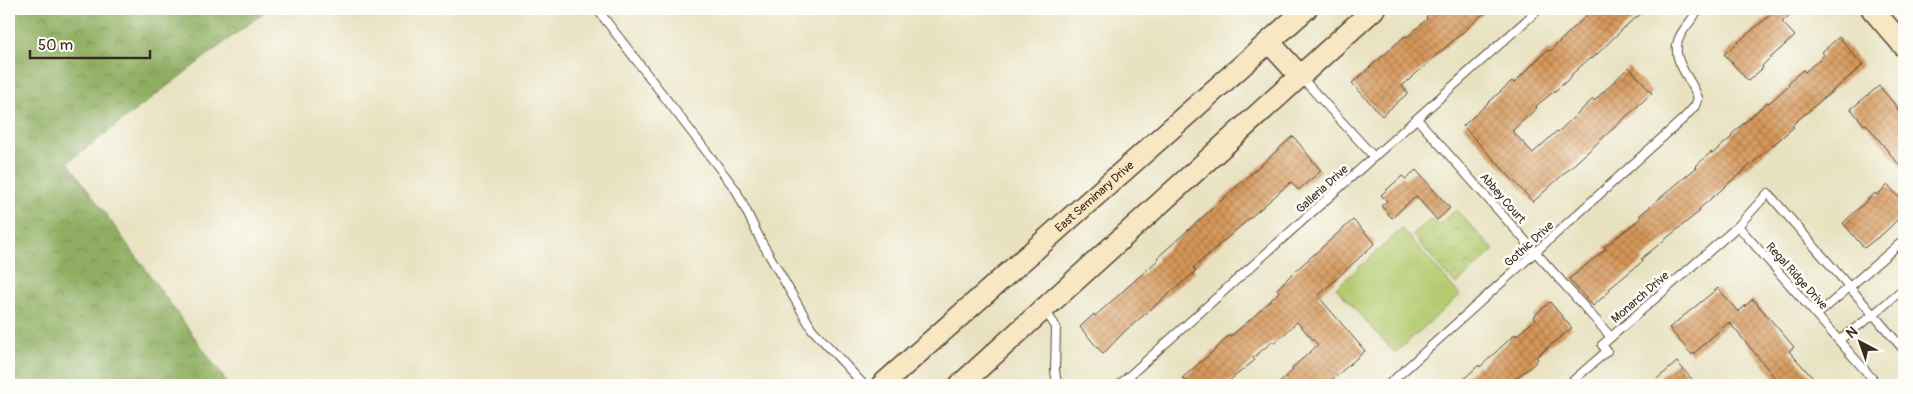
<svg xmlns="http://www.w3.org/2000/svg" width="1913" height="394" font-family="Pangolin,sans-serif">
<style>
.forest{fill:url(#forest-crowns);stroke:#656c40}
.park{fill:url(#park-crowns);stroke:#787a46}
.pitch{fill:#b4ca6f;stroke:#787a46}
.building{fill:url(#building-cross-hatch)}
.lines{fill:none;stroke-linecap:round;stroke-linejoin:round}
.lane-casing{stroke:#554636;stroke-width:10}
.secondary-casing{stroke:#554636;stroke-width:24}
.lane{stroke:#fff;stroke-width:8}
.secondary{stroke:#f8e7c3;stroke-width:21}
.labels{text-anchor:middle;stroke-width:5;stroke-linejoin:round;paint-order:stroke}
.street-label{font-size:12px;fill:#3b2a1e;stroke:#fdfcf7}
</style>
<defs>
<pattern id="forest-crowns" width="20" height="18" patternUnits="userSpaceOnUse" patternTransform="scale(1.25)"><rect width="20" height="18" fill="#8fae62"/><path d="M2 6a3 3 0 1 1 6 0M12 15a3 3 0 1 1 6 0" fill="none" stroke="#768e50"/></pattern>
<pattern id="park-crowns" width="20" height="18" patternUnits="userSpaceOnUse" patternTransform="scale(1.25)"><rect width="20" height="18" fill="#b4ca6f"/><path d="M2 6a3 3 0 1 1 6 0M12 15a3 3 0 1 1 6 0" fill="none" stroke="#94a45b"/></pattern>
<pattern id="building-cross-hatch" width="8" height="8" patternUnits="userSpaceOnUse" patternTransform="scale(1.25)"><rect width="8" height="8" fill="#d69758"/><path d="M0 0l8 8M0 8l8-8" fill="none" stroke="#af7b48"/></pattern>
</defs>
<rect width="100%" height="100%" fill="#fdfcf7"/>
<filter id="ink" filterUnits="userSpaceOnUse"><feTurbulence type="fractalNoise" baseFrequency=".02" numOctaves="2"/><feDisplacementMap in="SourceGraphic" scale="10" xChannelSelector="R" yChannelSelector="G"/><feConvolveMatrix kernelMatrix="1 2 1 2 8 2 1 2 1" color-interpolation-filters="sRGB"/></filter>
<filter id="wash" filterUnits="userSpaceOnUse"><feTurbulence type="fractalNoise" baseFrequency=".0096" numOctaves="4" result="noise"/><feDisplacementMap in="SourceGraphic" scale="20" xChannelSelector="R" yChannelSelector="G"/><feGaussianBlur stdDeviation="1.12" result="paint"/><feColorMatrix in="noise" values="0 0 0 0 0 0 0 0 0 0 0 0 0 0 0 0 0 1.4 0 .05"/><feComposite in="paint" operator="in"/></filter>
<g filter="url(#wash)">
<rect width="100%" height="100%" fill="#e8e2c1"/>
<!-- forest -->
<polygon class="forest" points="9,9 268,9 68,162 229,385 9,385"/>
<!-- park -->
<polygon class="park" points="1456,210 1494,250 1456,285 1412,235 1431,219 1438,225"/>
<!-- pitch -->
<polygon class="pitch" points="1402,229 1460,295 1395,353 1336,288"/>
<g id="blocks">
<!-- building -->
<g class="building">
<polygon points="1435,9 1489,9 1402,86 1408,93 1382,116 1352,83 1405,36 1407,37 1427,19 1426,17"/>
<polygon points="1593,9 1648,9 1630,22 1592,59 1590,58 1571,75 1572,76 1561,86 1536,106 1537,108 1513,130 1513,132 1533,153 1557,131 1558,132 1593,99 1594,101 1629,67 1652,93 1533,202 1463,126 1512,81 1514,83 1543,54 1548,50 1550,51"/>
<polygon points="1777,9 1797,9 1782,22 1795,36 1769,59 1762,66 1763,68 1748,81 1724,54"/>
<polygon points="1839,37 1862,64 1862,66 1792,125 1794,127 1699,209 1700,211 1641,259 1643,261 1609,289 1610,291 1593,306 1569,279 1606,249 1604,247 1641,218 1639,216 1697,167 1696,166 1711,152 1712,154 1732,137 1731,135 1767,102 1769,103 1789,85 1788,84 1792,79 1803,70 1805,72 1824,55 1822,52"/>
<polygon points="1879,86 1899,109 1897,110 1904,118 1904,171 1866,124 1864,125 1851,109"/>
<polygon points="1293,136 1321,171 1298,190 1291,182 1193,268 1196,271 1124,332 1103,354 1080,327 1094,314 1095,316 1158,260 1157,258"/>
<polygon points="1416,170 1450,208 1437,220 1416,196 1392,218 1381,206 1387,201 1381,195 1402,176 1406,179"/>
<polygon points="1888,185 1904,203 1904,213 1885,232 1864,248 1843,223 1875,193 1877,195"/>
<polygon points="1353,220 1375,243 1318,296 1365,351 1326,385 1277,385 1293,370 1292,368 1318,345 1297,322 1275,343 1273,341 1253,358 1255,360 1224,385 1189,385 1182,378 1217,348 1227,337 1233,334 1252,318 1279,292 1277,289 1294,272"/>
<polygon points="1718,288 1738,312 1753,299 1794,347 1789,351 1819,385 1781,385 1729,322 1692,355 1669,328"/>
<polygon points="1550,302 1572,328 1536,357 1538,359 1533,365 1507,385 1457,385 1479,365 1480,367 1515,334 1516,336 1536,319 1533,317"/>
<polygon points="1677,362 1697,385 1650,385"/>
</g>
</g>
</g>
<g filter="url(#ink)">
<use href="#blocks" fill-opacity="0" stroke="#554636" stroke-width="1"/>
<g class="lines">
<!-- lane casing -->
<g class="lane-casing">
<g id="lane">
<polyline points="597,9 736,190 761,241 812,329 864,385"/>
<polyline points="1301,77 1374,157"/>
<polyline points="1417,119 1611,337"/>
<polyline points="1738,226 1878,385"/>
<polyline points="1045,310 1056,327 1055,370 1057,385"/>
<polyline points="1817,315 1904,240"/>
<polyline points="1839,340 1873,315 1904,288"/>
<polyline points="1119,385 1539,9"/>
<path d="M1388,385l296,-267 11,-12 3,-8c-6,-20 -30,-39 -18,-62 5,-10 14,-17 18,-27"/>
<polyline points="1568,385 1607,351 1602,345 1738,226 1768,193 1904,350"/>
</g>
</g>
<!-- secondary casing -->
<g class="secondary-casing">
<g id="secondary">
<polyline points="1872,9 1904,46"/>
<polyline points="1269,42 1299,75"/>
<path id="s1" d="M882,385l424,-376"/>
<polyline points="960,385 1374,9"/>
</g>
</g>
<!-- lane -->
<use href="#lane" class="lane"/>
<!-- secondary -->
<use href="#secondary" class="secondary"/>
</g>
</g>
<g class="labels">
<!-- street labels -->
<g class="street-label">
<text transform="translate(1322 189) rotate(-42)" y="4">Galleria Drive</text>
<text dy="4" stroke="none"><textPath href="#s1" startOffset="284">East Seminary Drive</textPath></text>
<text transform="translate(1503 198) rotate(49)" y="4">Abbey Court</text>
<text transform="translate(1529 244) rotate(-42)" y="4">Gothic Drive</text>
<text transform="translate(1797 276) rotate(48)" y="4">Regal Ridge Drive</text>
<text transform="translate(1640 297) rotate(-41)" y="4">Monarch Drive</text>
</g>
</g>
<!-- margin -->
<rect width="1913" height="394" fill="none" stroke="#fdfcf7" stroke-width="30"/>
<!-- north arrow -->
<g transform="translate(1860 342) rotate(319)" stroke="#fdfcf7" stroke-width="4" paint-order="stroke">
<path d="M0-4L9 19L0 12L-9 19Z" fill="#3b2a1e"/>
<text y="-8" font-size="14" font-weight="bold" text-anchor="middle" fill="#3b2a1e">N</text>
</g>
<!-- scale -->
<path d="M30 50v8h120v-8" fill="none" stroke="#3b2a1e" stroke-width="2.5"/>
<text x="38" y="50" font-size="15" fill="#3b2a1e" stroke="#fdfcf7" stroke-width="4" paint-order="stroke">50 m</text>
</svg>
